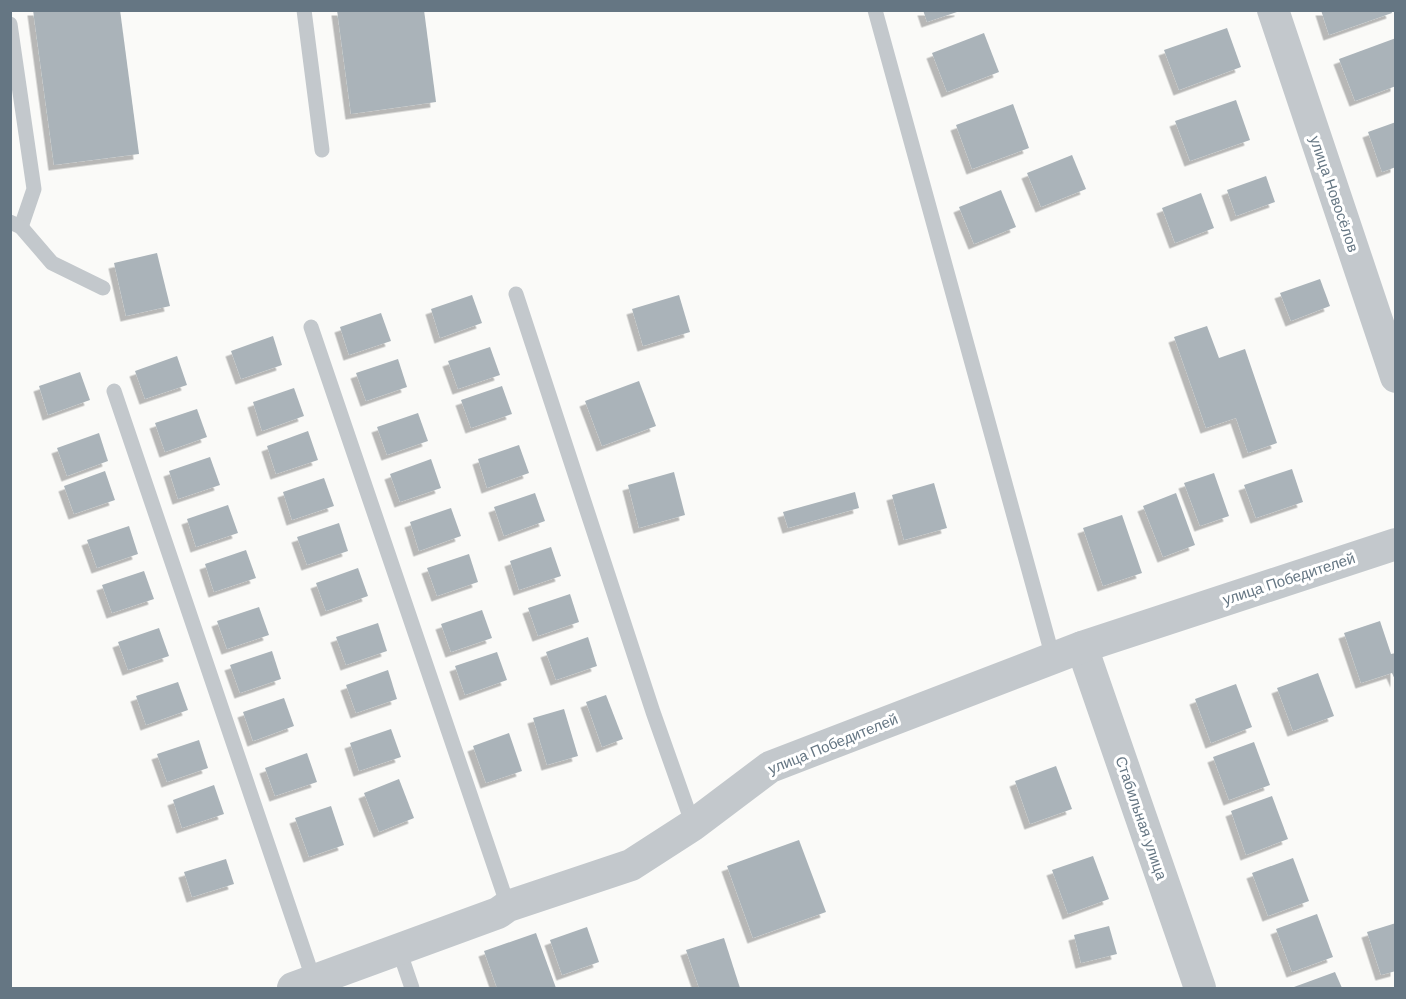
<svg xmlns="http://www.w3.org/2000/svg" width="1406" height="999" font-family="Arial,sans-serif">
<style>
.building{fill:#aab3b9;filter:url(#shadow)}
.lines{fill:none;stroke-linecap:round;stroke-linejoin:round}
.lane{stroke:#c3c8cc;stroke-width:15}
.street{stroke:#c3c8cc;stroke-width:32}
.labels{text-anchor:middle;stroke-width:6;stroke-linejoin:round;paint-order:stroke}
.street-label{font-size:15px;fill:#657683;stroke:#fff}
</style>
<defs>
<filter id="shadow"><feDropShadow dx="-5.5" dy="5.5" stdDeviation="0" flood-color="#0004"/></filter>
</defs>
<rect width="100%" height="100%" fill="#fafaf8"/>
<!-- building -->
<g class="building">
<polygon points="33,10 120,10 139,154 54,165"/>
<polygon points="337,10 424,10 436,102 351,114"/>
<polygon points="923,10 960,10 960,11 927,22"/>
<polygon points="1321,10 1391,10 1392,13 1329,35"/>
<polygon points="1227,28 1241,67 1179,90 1164,50"/>
<polygon points="984,33 999,72 947,92 932,53"/>
<polygon points="1396,38 1396,86 1355,101 1339,59"/>
<polygon points="1236,100 1250,140 1190,161 1175,121"/>
<polygon points="1013,104 1029,148 972,169 956,125"/>
<polygon points="1396,122 1396,167 1382,172 1368,132"/>
<polygon points="1072,155 1086,189 1041,207 1027,173"/>
<polygon points="1266,176 1275,202 1236,216 1227,190"/>
<polygon points="1001,190 1016,227 974,244 959,207"/>
<polygon points="1201,193 1214,228 1175,243 1162,208"/>
<polygon points="157,253 170,306 126,316 114,263"/>
<polygon points="1320,279 1330,306 1291,321 1280,293"/>
<polygon points="472,295 482,323 440,338 431,309"/>
<polygon points="679,295 690,332 643,346 632,309"/>
<polygon points="381,313 391,341 349,355 340,327"/>
<polygon points="1207,326 1219,358 1245,349 1277,443 1248,453 1236,418 1206,428 1174,337"/>
<polygon points="273,336 282,365 241,379 231,351"/>
<polygon points="490,347 500,375 458,389 448,361"/>
<polygon points="177,356 187,385 145,399 135,371"/>
<polygon points="398,359 407,387 366,401 356,373"/>
<polygon points="80,372 90,400 48,415 39,386"/>
<polygon points="639,381 656,426 602,446 585,401"/>
<polygon points="502,386 512,414 471,428 461,400"/>
<polygon points="294,388 304,416 262,431 253,402"/>
<polygon points="197,409 207,437 165,452 155,423"/>
<polygon points="418,413 428,441 387,455 377,427"/>
<polygon points="308,431 318,460 276,474 267,446"/>
<polygon points="99,433 108,461 67,476 57,448"/>
<polygon points="519,445 529,473 487,488 478,459"/>
<polygon points="210,457 220,485 178,499 169,471"/>
<polygon points="431,459 441,488 400,502 390,474"/>
<polygon points="1292,469 1303,502 1256,518 1244,485"/>
<polygon points="105,471 115,500 74,514 64,486"/>
<polygon points="674,472 685,515 639,528 628,485"/>
<polygon points="1214,473 1229,516 1200,526 1184,483"/>
<polygon points="324,478 334,506 292,520 283,492"/>
<polygon points="934,483 947,528 904,540 892,495"/>
<polygon points="855,492 859,508 788,528 783,512"/>
<polygon points="535,493 545,521 504,536 494,507"/>
<polygon points="1176,493 1195,545 1163,557 1143,506"/>
<polygon points="228,505 238,533 196,547 187,519"/>
<polygon points="451,508 461,536 419,551 410,522"/>
<polygon points="1122,515 1142,573 1103,586 1083,528"/>
<polygon points="339,523 348,551 307,565 297,537"/>
<polygon points="129,526 138,554 97,568 87,540"/>
<polygon points="551,547 561,576 519,590 510,561"/>
<polygon points="246,550 256,578 214,592 205,564"/>
<polygon points="469,554 478,582 437,596 427,568"/>
<polygon points="358,568 368,596 326,611 316,583"/>
<polygon points="144,571 154,599 112,613 102,585"/>
<polygon points="570,594 579,622 538,636 528,608"/>
<polygon points="259,607 269,635 227,649 217,621"/>
<polygon points="482,610 492,638 451,652 441,624"/>
<polygon points="1380,621 1391,654 1396,653 1396,682 1392,673 1361,683 1344,633"/>
<polygon points="378,623 387,651 346,665 336,637"/>
<polygon points="159,628 169,656 128,670 118,642"/>
<polygon points="588,637 597,666 556,680 546,652"/>
<polygon points="272,651 281,679 240,693 230,665"/>
<polygon points="497,652 507,680 465,695 455,666"/>
<polygon points="388,670 397,699 356,713 346,685"/>
<polygon points="1318,673 1334,716 1293,731 1277,688"/>
<polygon points="178,682 188,710 146,725 136,696"/>
<polygon points="1236,684 1252,727 1211,743 1195,699"/>
<polygon points="606,695 623,739 602,747 586,702"/>
<polygon points="284,698 294,726 253,741 243,712"/>
<polygon points="564,709 578,756 547,765 533,718"/>
<polygon points="391,729 401,757 359,771 350,743"/>
<polygon points="509,733 522,771 486,783 473,746"/>
<polygon points="199,740 208,768 167,782 157,754"/>
<polygon points="1254,742 1270,785 1229,800 1213,757"/>
<polygon points="307,753 317,782 275,796 265,768"/>
<polygon points="1056,766 1072,809 1030,824 1015,781"/>
<polygon points="399,779 414,818 379,832 364,793"/>
<polygon points="214,785 224,814 182,828 173,800"/>
<polygon points="1272,796 1288,839 1246,855 1231,811"/>
<polygon points="331,806 344,845 309,857 295,818"/>
<polygon points="799,840 826,912 753,938 727,866"/>
<polygon points="1093,856 1109,899 1068,914 1052,870"/>
<polygon points="1293,858 1309,901 1268,916 1252,873"/>
<polygon points="226,859 234,884 192,897 184,872"/>
<polygon points="1317,914 1333,957 1292,972 1276,929"/>
<polygon points="1396,923 1396,971 1381,975 1367,932"/>
<polygon points="1109,926 1117,954 1081,963 1074,935"/>
<polygon points="587,927 599,962 562,975 550,940"/>
<polygon points="536,933 556,988 497,988 484,951"/>
<polygon points="724,938 740,988 699,988 686,950"/>
<polygon points="1335,972 1342,988 1295,988 1294,987"/>
</g>
<g class="lines">
<!-- lane -->
<g class="lane">
<polyline points="304,10 322,150"/>
<polyline points="875,10 1053,658"/>
<polyline points="10,24 34,189 21,227"/>
<polyline points="10,222 21,227 52,263 103,288"/>
<polyline points="516,294 653,712 693,825"/>
<polyline points="311,327 508,906"/>
<polyline points="114,391 314,981"/>
<polyline points="399,950 412,988"/>
</g>
<!-- street -->
<g class="street">
<polyline points="1273,10 1396,377"/>
<polyline points="1082,647 1200,988"/>
<polyline points="293,988 498,913 508,906 631,865 693,825 770,767 1082,647 1396,544"/>
</g>
</g>
<g class="labels">
<!-- street labels -->
<g class="street-label">
<text transform="translate(1334 194) rotate(71)" y="5">улица Новосёлов</text>
<text transform="translate(1289 579) rotate(-18)" y="5">улица Победителей</text>
<text transform="translate(833 744) rotate(-22)" y="5">улица Победителей</text>
<text transform="translate(1141 818) rotate(71)" y="5">Стабильная улица</text>
</g>
</g>
<!-- border -->
<rect width="1406" height="999" fill="none" stroke="#657683" stroke-width="24"/>
</svg>
